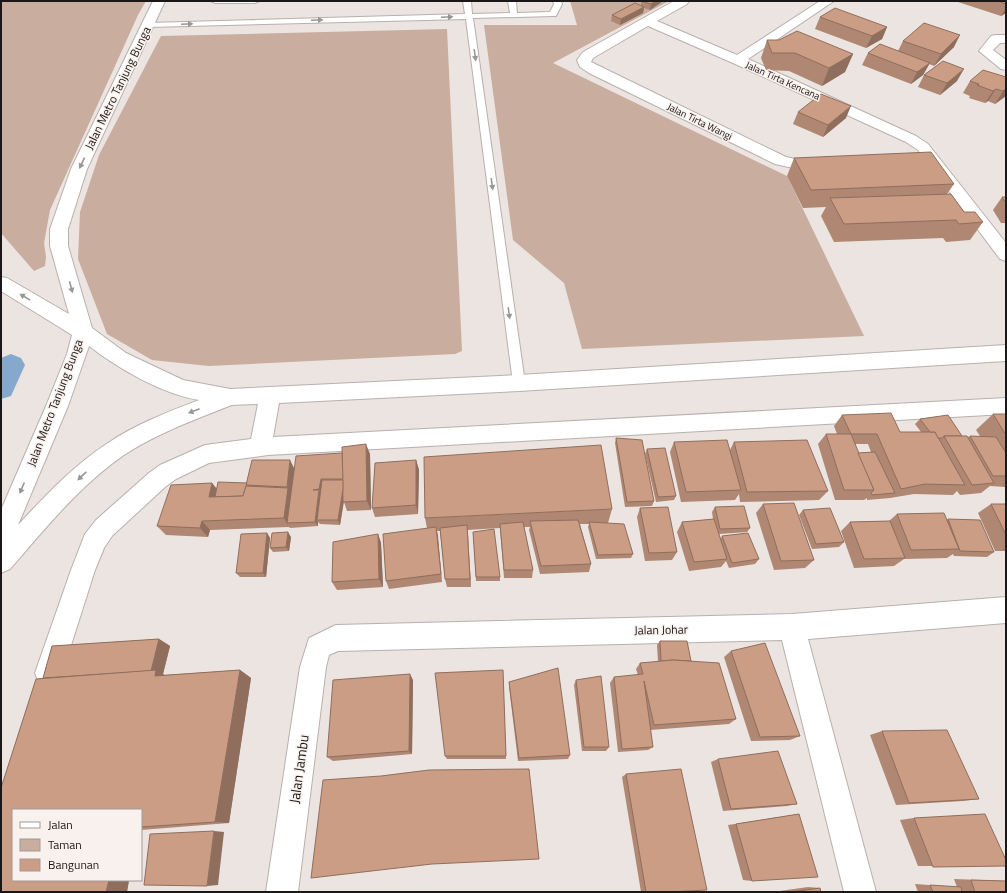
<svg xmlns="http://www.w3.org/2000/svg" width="1007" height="893" font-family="'Titillium Web',sans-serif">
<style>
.green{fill:#c9ad9e}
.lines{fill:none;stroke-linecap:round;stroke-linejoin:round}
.canal{fill:#85a9cd;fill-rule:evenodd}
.service-casing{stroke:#b8b0ad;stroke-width:2}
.minor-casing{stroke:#b8b0ad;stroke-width:2}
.secondary-casing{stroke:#b8b0ad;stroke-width:2}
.service{fill:#fff;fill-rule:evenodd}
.minor{fill:#fff;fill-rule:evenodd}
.secondary{fill:#fff;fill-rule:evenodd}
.wall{fill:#af8772;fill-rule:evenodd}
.shaded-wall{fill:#8f6e5d}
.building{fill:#cc9d85;stroke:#8f6e5d}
.oneway{fill:#989796}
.labels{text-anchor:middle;stroke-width:3;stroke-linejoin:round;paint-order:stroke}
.far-street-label{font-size:10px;fill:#1a1716;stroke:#f9f1ed}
.street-label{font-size:12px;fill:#1a1716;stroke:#f9f1ed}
.near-street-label{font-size:14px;fill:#1a1716;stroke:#f9f1ed}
</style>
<rect width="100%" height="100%" fill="#ebe4e0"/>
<!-- green -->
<g class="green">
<polygon points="1,1 146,1 138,15 50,210 44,243 46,257 45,266 34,271 1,233"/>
<polygon points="570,1 669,1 553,63 787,176 864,336 582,349 564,283 513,240 484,25 577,25"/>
<polygon points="447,29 462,351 455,354 209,366 152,360 107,334 78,259 80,212 99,155 161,36"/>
</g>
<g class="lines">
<!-- canal -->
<polygon class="canal" points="11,354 21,358 25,365 11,396 1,399 1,358"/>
<!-- service casing -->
<g class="service-casing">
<g id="service">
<polygon points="211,1 259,1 255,3 215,3"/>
<polygon points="463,1 471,1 472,14 510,13 508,1 516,1 517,13 550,12 554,4 553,1 561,1 562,4 556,16 553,16 473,18 525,383 523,386 519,388 515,386 513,383 466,19 148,27 144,25 148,23 465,14"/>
</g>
</g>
<!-- minor casing -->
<g class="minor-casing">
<g id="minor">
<polygon points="674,1 689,1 687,4 657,21 737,55 820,1 834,1 748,59 916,136 928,144 1006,243 1006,261 1000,259 918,150 906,142 733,63 648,26 593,58 591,62 786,157 827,166 829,169 827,172 821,174 775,164 589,73 580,67 577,60 583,52"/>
<polygon points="996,35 1006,35 1006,43 1000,43 993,50 1006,60 1006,70 1001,69 979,51 991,36"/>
<polygon points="1006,345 1006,361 519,391 279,403 273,437 1006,398 1006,414 268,455 209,463 176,479 165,487 112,536 104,548 95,570 59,683 49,687 39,683 35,673 71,570 85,534 96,520 149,473 160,465 205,445 251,439 258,404 230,405 223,403 220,397 223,391 230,389 519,375"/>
<polygon points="1006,597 1006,623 808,639 876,892 844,892 782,640 338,651 329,655 326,667 298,892 266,892 300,667 309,638 336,625 792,614"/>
</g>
</g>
<!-- secondary casing -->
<g class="secondary-casing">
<path id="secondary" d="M153,1h12l-78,168 -19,60v17l24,82 34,25 57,27 47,9 7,2 3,6 -3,6c-38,15 -78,29 -113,52 -45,31 -79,74 -114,114l-9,4v-63l45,-104 21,-52 5,-19 -71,-44v-14l6,1 62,36 -19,-68v-17l21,-60zM89,346c30,23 73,48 110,54 -31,12 -63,24 -91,43 -34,22 -62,52 -90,82l50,-119z"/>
</g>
<!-- service -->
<use href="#service" class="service"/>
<!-- minor -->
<use href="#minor" class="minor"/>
<!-- secondary -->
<use href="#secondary" class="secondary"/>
</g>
<!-- wall -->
<g class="wall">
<polygon points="641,1 663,1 650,10 644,8 643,13 620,25 611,21 612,15 641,5"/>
<polygon points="955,1 1006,1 1006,13 1001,16"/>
<polygon points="820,17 887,27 882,39 866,48 815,29"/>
<polygon points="767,40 853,54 845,72 822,86 789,71 766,70 761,58"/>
<polygon points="903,41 954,47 934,66 929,64 923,75 911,84 862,65 868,53 898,51"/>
<polygon points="924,75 957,81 940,95 918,87"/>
<polygon points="1006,77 1006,96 995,104 988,101 985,103 969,98 970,96 963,93 970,81"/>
<polygon points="798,112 846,118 823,137 793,124"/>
<polygon points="794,158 954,184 947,194 964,212 983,222 970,240 946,242 943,238 834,242 821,216 826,207 803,208 787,176"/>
<polygon points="1002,197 1006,197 1006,223 1001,223 993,210"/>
<path d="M993,414h13v73l-16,-1 -9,7 -21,2 -3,-4 -4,4 -39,-1 -24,4 -23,2v-2l-3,2h-29l-17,-56 8,-10h11l-3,-8 8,-11 58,17h21l-6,-8 5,-5 42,17 6,1 2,-1h10l-4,-6zM855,444h13l3,8 -13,1z"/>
<polygon points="616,438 654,501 652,506 625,507 615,443"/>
<polygon points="674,442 730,450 734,442 828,491 819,500 740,502 739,494 735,500 681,502 670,452"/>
<polygon points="647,449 676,496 674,500 656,502 645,454"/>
<polygon points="370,454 371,510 347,511 344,502 340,525 320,524 318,522 318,526 290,528 289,527 210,530 208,537 166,535 157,526 212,483 216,488 247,483 295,468"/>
<polygon points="416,460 419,470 418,514 375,517 372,508"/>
<polygon points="763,504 814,560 805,568 774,570 756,513"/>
<polygon points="991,504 1006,504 1006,551 995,551 978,513"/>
<polygon points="715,507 750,528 747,532 719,534 721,539 722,536 759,559 755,564 729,568 726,561 721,567 689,571 677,532 682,522 713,519 712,512"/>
<polygon points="640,508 677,552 672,560 645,561 637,517"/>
<polygon points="612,509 608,523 603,523 633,554 631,558 596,559 588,527 589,524 580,524 591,564 589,572 540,574 529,530 530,527 524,527 533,570 532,578 504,578 500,528 467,530 471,587 447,587 445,579 440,531 437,531 442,582 389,589 386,581 427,528 425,518"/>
<polygon points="803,510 844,542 839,547 812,549 799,515"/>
<polygon points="897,514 946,520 948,519 994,552 987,557 954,556 953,554 947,558 904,559 894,566 854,568 841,531 850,522 889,521"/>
<polygon points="473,532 500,577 500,581 476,581"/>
<polygon points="267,533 270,538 266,577 240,577 236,573"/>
<polygon points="378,534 381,543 383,587 337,590 332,582"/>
<polygon points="291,537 289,551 273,552 270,548"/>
<polygon points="159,639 170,646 163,674 164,675 240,670 251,678 229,823 141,830 141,810 13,810 13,880 129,880 127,892 1,892 1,788 36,679 43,678 52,646"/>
<polygon points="660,641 691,661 736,719 729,724 650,730 653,747 648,750 618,752 610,683 614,677 638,675 636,669 640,663 658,662 657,645"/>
<polygon points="731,651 800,736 790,740 751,741 724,657"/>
<polygon points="503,670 506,759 447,759 445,756"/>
<polygon points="413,680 412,754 333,761 327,757"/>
<polygon points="576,680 609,747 606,751 582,751 574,685"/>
<polygon points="509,682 570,755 568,759 518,761 509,687"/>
<polygon points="882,731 979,799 963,801 896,805 870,735"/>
<polygon points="718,759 797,804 787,806 723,811 711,762"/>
<polygon points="626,774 668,892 641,892 622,777"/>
<polygon points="799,814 752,881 743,880 728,825"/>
<polygon points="914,818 1006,860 1006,866 918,866 900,820"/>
<polygon points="954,879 1006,881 1006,892 918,892 915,884 957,887"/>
<polygon points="808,887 820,888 821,892 773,892"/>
</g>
<!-- shaded-wall -->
<g class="shaded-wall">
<polygon points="655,1 663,1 650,10 651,4"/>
<polygon points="644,7 643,13 620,25 621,19"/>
<polygon points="1006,8 1006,13 1001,16"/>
<polygon points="887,27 882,39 866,48 872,36"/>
<polygon points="960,35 954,47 934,66 941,54"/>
<polygon points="853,54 845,72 822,86 829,68"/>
<polygon points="930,63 923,75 911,84 917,72"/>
<polygon points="964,69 957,81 940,95 947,83"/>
<polygon points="996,89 988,101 985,103 993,91"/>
<polygon points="1006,89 1006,96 995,104 1003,91"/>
<polygon points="851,106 846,118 823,137 828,125"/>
<polygon points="366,444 370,454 371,510 367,501"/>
<polygon points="290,460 295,470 287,523 289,527 284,518 288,488 287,487"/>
<polygon points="416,460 419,470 418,514 416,505"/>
<polygon points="321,479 324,484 321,494 319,489"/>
<polygon points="344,480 346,485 340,525 338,520"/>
<polygon points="212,483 220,493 213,501 209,497"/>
<polygon points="319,490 321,495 317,520 318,522 318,526 315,522"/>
<polygon points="202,521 210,530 208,537 200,528"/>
<polygon points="467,525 468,534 471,587 470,579"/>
<polygon points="436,527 438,536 442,582 441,574"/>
<polygon points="288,532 291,537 289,551 286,547"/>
<polygon points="267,533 270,538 266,577 263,573"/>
<polygon points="378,534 381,543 383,587 379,579"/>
<polygon points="159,639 170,646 163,674 171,679 155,676 151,672"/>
<polygon points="240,670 251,678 229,823 215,822"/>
<polygon points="410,674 413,680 412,754 409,751"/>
<polygon points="214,831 224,832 218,885 207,886"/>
<polygon points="109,880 129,880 127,892 106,892"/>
</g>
<!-- building -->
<g class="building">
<polygon points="641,1 655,1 651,4"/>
<polygon points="998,1 1006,1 1006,4"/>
<polygon points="635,3 644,7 621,19 612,15"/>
<polygon points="835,8 887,27 872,36 820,17"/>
<polygon points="924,23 960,35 941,54 903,41"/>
<polygon points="797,31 853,54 829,68 795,53 772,53 767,40 779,40"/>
<polygon points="880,44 930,63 917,72 868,53"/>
<polygon points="943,61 964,69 947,83 924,75"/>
<polygon points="983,70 1006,77 1006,89 1003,91 996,89 993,91 977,85 979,84 970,81"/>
<polygon points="821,94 851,106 828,125 798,112"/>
<polygon points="931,152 954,184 811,190 794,158"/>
<polygon points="951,194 964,212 975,212 983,222 959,224 956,220 844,224 830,198"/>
<polygon points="1002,197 1006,197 1006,203"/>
<polygon points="891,413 900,432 935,432 965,485 925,484 901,489 877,434 851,434 842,415"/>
<polygon points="993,414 1006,414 1006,435"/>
<polygon points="948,415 962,436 944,436 942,438 938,438 935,432 930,432 920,419"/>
<polygon points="826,434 851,434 874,490 844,490"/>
<polygon points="944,436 967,436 994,483 972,485"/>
<polygon points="970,436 996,437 1006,453 1006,476 993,476"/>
<polygon points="616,438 642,440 654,501 627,502"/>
<polygon points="727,440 741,490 686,492 674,442"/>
<polygon points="807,440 828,491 747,492 734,442"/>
<polygon points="366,444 367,501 343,502 342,447"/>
<polygon points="601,445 612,509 425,518 424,457"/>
<polygon points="665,448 676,496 658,497 647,449"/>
<polygon points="875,452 895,493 872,495 871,493 874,490 858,453"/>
<polygon points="342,453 343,479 321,479 319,489 313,490 319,490 315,522 287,523 296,456"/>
<polygon points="252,460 290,460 287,487 246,485"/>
<polygon points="416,460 416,505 372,508 375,463"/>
<polygon points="322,480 343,480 343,489 338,520 317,520"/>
<polygon points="218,482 247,483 246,485 247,486 246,486 243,496 215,497"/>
<polygon points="212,483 209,497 243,496 246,486 288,488 284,518 202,521 200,528 157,526 171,485"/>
<polygon points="794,503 814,560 781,561 763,504"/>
<polygon points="991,504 1006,504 1006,535"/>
<polygon points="744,506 750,528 720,529 715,507"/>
<polygon points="668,507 677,552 649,553 640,508"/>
<polygon points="830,508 844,542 816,544 803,510"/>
<polygon points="944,513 959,549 911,550 897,514"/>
<polygon points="714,519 727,559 694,562 682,522"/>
<polygon points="948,519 980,520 994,552 960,551"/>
<polygon points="578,520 591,564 541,566 530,521"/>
<polygon points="890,521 905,558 864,559 850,522"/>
<polygon points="523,522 533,570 504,570 500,524"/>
<polygon points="589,522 624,524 633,554 598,555"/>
<polygon points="467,525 470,579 445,579 440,528"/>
<polygon points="436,527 441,574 386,581 383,534"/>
<polygon points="494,529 500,577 476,577 473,532"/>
<polygon points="288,532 286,547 270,548 272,533"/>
<polygon points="267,533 263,573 236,573 241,534"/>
<polygon points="748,533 759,559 732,563 722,536"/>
<polygon points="378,534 379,579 332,582 333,542"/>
<polygon points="159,639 151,671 43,678 52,646"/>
<polygon points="660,641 687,641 691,661 673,660 661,661"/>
<polygon points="765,643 800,736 760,737 731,651"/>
<polygon points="673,660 719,663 736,719 654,725 644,681 653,747 622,749 614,677 643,674 640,663"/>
<polygon points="558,668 570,755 519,758 509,682"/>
<polygon points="156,670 155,676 240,670 215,822 141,827 141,810 13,810 13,880 109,880 106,892 1,892 1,788 36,679"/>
<polygon points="503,670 506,756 445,756 435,673"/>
<polygon points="410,674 409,751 327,757 333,680"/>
<polygon points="601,676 609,747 584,747 576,680"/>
<polygon points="947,730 979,799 909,803 882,731"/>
<polygon points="778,751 797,804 731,809 718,759"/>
<polygon points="529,769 539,859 432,864 311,878 323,780 381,776 429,770"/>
<polygon points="681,769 707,890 668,892 646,892 626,774"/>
<polygon points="799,814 818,877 752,881 736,824"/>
<polygon points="985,814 1006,860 1006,866 933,867 914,818"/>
<polygon points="214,831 207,886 144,885 150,834"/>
<polygon points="971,880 1006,881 1006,892 975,892"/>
<polygon points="930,885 961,887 962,892 933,892"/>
<polygon points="820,888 821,892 792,892"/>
</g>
<!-- one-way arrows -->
<defs><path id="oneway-solid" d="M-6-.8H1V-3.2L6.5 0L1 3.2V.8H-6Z"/></defs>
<g class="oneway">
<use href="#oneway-solid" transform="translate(447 17) rotate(-2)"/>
<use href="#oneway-solid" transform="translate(317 20) rotate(-2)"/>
<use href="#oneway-solid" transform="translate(187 24) rotate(-2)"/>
<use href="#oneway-solid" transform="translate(475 55) rotate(82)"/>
<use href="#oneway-solid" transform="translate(82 163) rotate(115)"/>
<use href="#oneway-solid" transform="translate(492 184) rotate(82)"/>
<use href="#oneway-solid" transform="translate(71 287) rotate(75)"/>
<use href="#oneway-solid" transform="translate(25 297) rotate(-149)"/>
<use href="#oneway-solid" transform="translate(509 313) rotate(82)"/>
<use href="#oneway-solid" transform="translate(194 411) rotate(159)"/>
<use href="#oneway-solid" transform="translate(82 476) rotate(137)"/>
<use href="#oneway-solid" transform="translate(22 488) rotate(113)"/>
</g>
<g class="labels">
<!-- far-street labels -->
<g class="far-street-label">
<text transform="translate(783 80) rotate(24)" y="4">Jalan Tirta Kencana</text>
<text transform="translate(700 121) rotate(26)" y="4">Jalan Tirta Wangi</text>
</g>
<!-- street labels -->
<g class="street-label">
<text transform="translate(118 88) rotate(-64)" y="4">Jalan Metro Tanjung Bunga</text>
<text transform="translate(55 403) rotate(-69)" y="4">Jalan Metro Tanjung Bunga</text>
<text transform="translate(661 630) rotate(-1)" y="4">Jalan Johar</text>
</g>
<!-- near-street labels -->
<g class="near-street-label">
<text transform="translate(299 769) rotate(-82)" y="5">Jalan Jambu</text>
</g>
</g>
<!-- border -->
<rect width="1007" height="893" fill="none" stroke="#1a1716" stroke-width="4"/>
<!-- legend -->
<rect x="12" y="809" width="130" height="72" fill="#f9f1ed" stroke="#a09a97"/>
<rect x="20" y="822" width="20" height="6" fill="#ffffff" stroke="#a09a97"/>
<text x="48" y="829" font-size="12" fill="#1a1716">Jalan</text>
<rect x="20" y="839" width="20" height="12" fill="#c9ad9e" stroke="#a09a97"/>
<text x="48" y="849" font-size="12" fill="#1a1716">Taman</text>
<rect x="20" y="859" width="20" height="12" fill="#cc9d85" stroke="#a09a97"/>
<text x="48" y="869" font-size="12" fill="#1a1716">Bangunan</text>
</svg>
